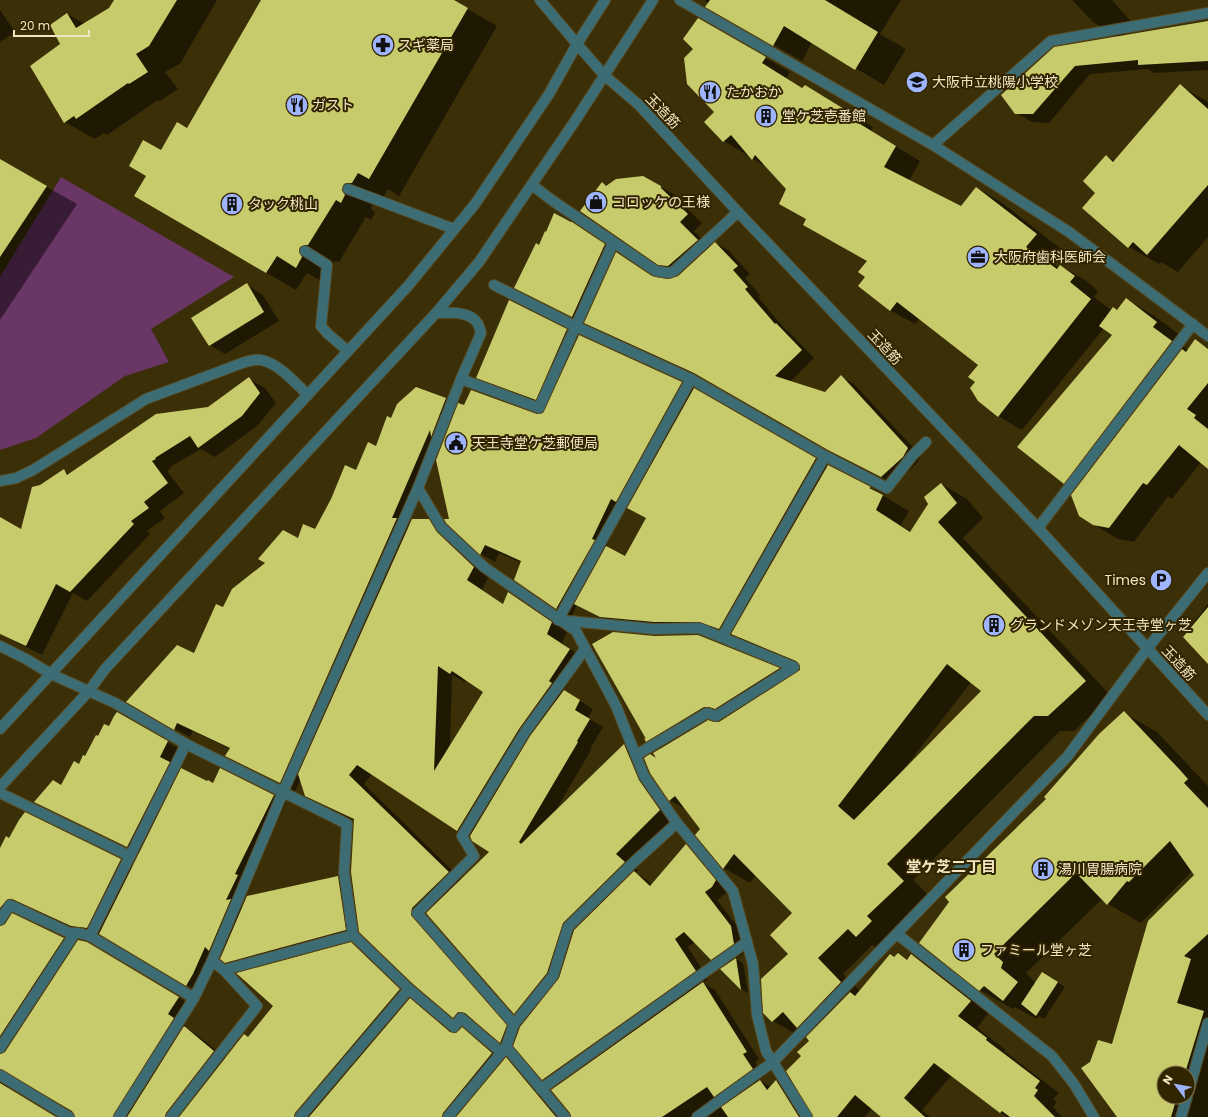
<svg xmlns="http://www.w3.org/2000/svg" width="1208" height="1117" font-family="Poppins,'Noto Sans JP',sans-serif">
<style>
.green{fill:#6a3665}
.shadow{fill:#0007;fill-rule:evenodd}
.building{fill:#c7cb6b;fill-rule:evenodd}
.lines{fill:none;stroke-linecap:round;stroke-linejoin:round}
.minor-casing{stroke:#584c25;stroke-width:12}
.minor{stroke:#3c6c74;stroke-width:10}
.labels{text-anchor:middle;stroke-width:4;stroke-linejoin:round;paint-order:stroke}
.poi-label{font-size:14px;fill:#f1e5c2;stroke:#312500;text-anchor:start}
.street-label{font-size:14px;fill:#f1e5c2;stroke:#312500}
.neighbourhood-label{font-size:15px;font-weight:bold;fill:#f1e5c2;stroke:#312500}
</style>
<rect width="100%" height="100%" fill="#3b2f07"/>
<!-- green -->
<polygon class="green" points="61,177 234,277 151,329 169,362 125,376 36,438 0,450 0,277"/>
<!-- shadow -->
<g class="shadow">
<polygon points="115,0 217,0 180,64 165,72 178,89 160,101 158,100 107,135 104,133 95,139 65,122 61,45 67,14 85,24 110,9"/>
<polygon points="262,0 452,0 497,26 399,196 388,189 382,200 374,201 371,208 375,213 371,220 366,217 339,262 336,261 330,264 328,269 332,275 326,284 307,273 296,290 135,196 162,151 188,129"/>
<polygon points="706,0 901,0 880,34 906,49 884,85 812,42 802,61 707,7 709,4 705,1"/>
<polygon points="1072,0 1112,0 1134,25 1123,36 1208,22 1208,70 1154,73 1148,69 1090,74 1049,123 1032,122 1016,113 1002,95 1118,37 1093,22"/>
<polygon points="0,10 15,32 0,42"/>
<polygon points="698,19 790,72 786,78 803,89 829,100 873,127 871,131 920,161 909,181 961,208 977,188 1001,202 1061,249 1050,262 1059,268 1060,266 1085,280 1098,291 1094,297 1112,311 1117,311 1126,299 1153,315 1184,338 1180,344 1188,350 1196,341 1208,348 1208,468 1201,462 1172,499 1168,496 1134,542 1118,539 1093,524 1076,490 1064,483 1113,335 1104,328 1022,430 998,416 976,382 979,365 920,318 915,324 890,310 866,277 868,261 807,219 787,189 768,168 724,141 715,112 694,49"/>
<polygon points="1180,86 1208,102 1208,237 1178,272 1161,262 1159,264 1129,247 1097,192 1106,156 1115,161"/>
<polygon points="0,160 77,204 0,320"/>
<polygon points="643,177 675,195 675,197 702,223 694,231 711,247 716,243 728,250 750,274 745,278 760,295 758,297 785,329 789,332 814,358 790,382 825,393 841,377 854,384 921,456 916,464 894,484 842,457 708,380 598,330 586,323 617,253 655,278 668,280 679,277 682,274 674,273 659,264 602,183 607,186"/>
<polygon points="581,228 614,251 582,322 525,293 540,246 547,233"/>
<polygon points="247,285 262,294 279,321 225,354 210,345"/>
<path d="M509,301l70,36 115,52 134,77 42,22 39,23 -8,14 10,7 30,-48 26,15 16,19 -20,20 148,158 -37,35h-14l-147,149 16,16 -46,55 -11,-6 -29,29 17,17 38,-37 10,6 4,-5 19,11 58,46 -12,16 29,22 -2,1 55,42 -6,6 4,3 -4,5 9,10h-55l-55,-42 -30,35 8,7h-47l-11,-9 -7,9h-48l-14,-61 7,-15v-7l-6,-3 -5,5 -26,-15 -9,-8 25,-59 5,-41 -38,-38 -6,8 -26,-15 -28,-33 5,-6 -14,-19 -17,-10 -19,-28 7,-12 3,-11 -12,-7 -56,-98 61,-8h44l81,33 13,7 8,-5 1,-5 -43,-17 -22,-13 -1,1 -20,-7 -98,-4 -40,-21 -6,12 -14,-8 -42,-30 7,-16 -23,-10 -4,9 -14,-8 -34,-32 3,-2 -13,-62 -30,67 2,1 19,-6 16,9 45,47 -7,14 22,14 5,-11 15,9 43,30 -5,11 22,16 -21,31 30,19 -5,9 15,9 -13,22 1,1 -36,62 69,-67 14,8 14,35 21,30 -44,44 9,8 -3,3 12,7 5,5 34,-39 14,7 29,36 -4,5 -8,6 27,35 3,16 -11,8 7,4 5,30 -7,-4 -19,-20 3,-2 -13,-8 -17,-17 -7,5 20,32 -5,4 12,7 44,69 -4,3 10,14 -6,4 12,7 6,-6 12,8 18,28h-235l-1,-4 -14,-26 -14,-8 -26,-31 -1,3 -15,-9 -26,-22h-1l-5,6 -15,-9 -99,-197 -33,-16 -16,-9 -5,-16 -6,12 -68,-35 3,-7 -37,-18 -3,6 -62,-35 67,-48 29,-45 74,-70 17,-8 42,-59 19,-25 16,-28 25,-31 29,11 12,8 79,8 6,-1 4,-8 -57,-22 -13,-7zM625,507l26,12 -26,38 -19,-10zM452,675l13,7 2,-2 18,12 -35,55zM971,682l12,9 -78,79 -1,-1zM722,713l8,3 -10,6 -6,1 -9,-3 12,-6zM372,774l100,64 19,13 -29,29 -98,-96zM429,915l85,98 13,7 -8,12 -94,-108z"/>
<polygon points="249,379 265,388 276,403 258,425 215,457 201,449 170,467 171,468 167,471 184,493 160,511 165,518 147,531 150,534 87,601 73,593 42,655 0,634 0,518 21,530 41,486 64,471 70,475 208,408"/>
<polygon points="1208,604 1208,662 1183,636"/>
<polygon points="118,713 179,749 171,764 181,770 213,784 220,769 286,803 248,882 239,905 243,907 338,877 347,882 354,935 235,968 226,962 222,957 217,954 199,992 100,933 99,935 85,933 23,905 17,908 13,915 76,945 87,943 191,1005 180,1022 186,1026 185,1028 197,1035 226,1058 351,943 364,951 412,997 410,1000 423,1007 455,1034 462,1029 475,1036 504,1061 506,1058 519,1066 562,1117 76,1117 73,1111 16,1076 10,1076 7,1079 7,1086 9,1089 55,1117 0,1117 0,850 10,839 25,814 133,867 140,853 36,802 62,786 86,758 98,738 109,727"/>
<path d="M1124,713l33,19 51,54v331h-90l-6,-71 83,-171 -3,-4 -51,52 -33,-19 -6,-5 -76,74 10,10 14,-6 15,10 -21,32 -5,-3 -2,3 -22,-12 -2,2 -33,-19 67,-191zM1164,1073h24v24h-24z"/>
</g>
<!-- building -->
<g class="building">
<polygon points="114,0 177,0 149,46 136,54 148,72 129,84 128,83 76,119 74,116 64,123 30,66 60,44 50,25 67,13 76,28 109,8"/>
<polygon points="261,0 454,0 468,8 369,179 358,173 352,183 347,183 344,184 342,190 345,195 341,203 336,200 308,245 305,245 300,247 299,251 302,257 296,268 277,256 266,273 134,196 146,176 129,166 143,140 161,150 177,122 187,128"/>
<polygon points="710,0 825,0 878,32 855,70 784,26 773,46 705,7"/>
<polygon points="698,18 766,57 762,63 802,88 805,85 849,112 847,116 896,146 884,167 961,206 976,187 1037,234 1026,247 1057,269 1060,265 1075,276 1070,282 1091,299 998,417 978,401 970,388 975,382 968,377 978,365 897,302 890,311 858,286 865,277 858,272 867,261 803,225 806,219 779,204 786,189 755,155 752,160 731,135 723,142 704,122 714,112 687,84 684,58 693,49 683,39"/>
<polygon points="1208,21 1208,61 1138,65 1138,60 1075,66 1033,114 1015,114 1001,95 1054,47"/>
<polygon points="1180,84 1208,109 1208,185 1147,255 1133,242 1128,248 1082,208 1095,193 1083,181 1106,155 1113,162"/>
<polygon points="0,159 47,186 0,257"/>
<polygon points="643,176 661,186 661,188 688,214 680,222 698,240 668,266 658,265 580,211 602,182 606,186 616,179"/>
<polygon points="554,213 571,222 572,222 605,244 572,317 514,288 536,243 539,245 545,231 546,232"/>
<polygon points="715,242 738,266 733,270 748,287 745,289 775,324 776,323 802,350 775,376 825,392 841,375 908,448 903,457 881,477 828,450 694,373 584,323 616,252 652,276 668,279 678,276"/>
<polygon points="247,283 264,312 209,346 191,318"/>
<polygon points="1126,298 1157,322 1153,327 1172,341 1064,484 1017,447 1112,335 1099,326 1113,307 1117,310"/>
<polygon points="509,300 567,329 536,400 476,378"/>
<polygon points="579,335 682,382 616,502 611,499 592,539 595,540 556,609 514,580 521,561 485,545 480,555 446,523 444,519 449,519 436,460 458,403 464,405 471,390 537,414 543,413"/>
<polygon points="1195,339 1208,349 1208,383 1187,409 1196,415 1194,418 1208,429 1208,469 1179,445 1147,485 1143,483 1109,528 1093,525 1079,516 1071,495 1182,349 1186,352"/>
<polygon points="249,377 260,393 242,416 198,448 190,436 155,458 156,459 152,461 168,483 144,502 149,508 131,521 134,524 70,592 56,584 26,646 0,634 0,517 21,529 32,487 40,485 64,469 67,475 156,414 208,407"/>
<polygon points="416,387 446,398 431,437 430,430 392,518 397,518 280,783 225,756 230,748 177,723 174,730 126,702 177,645 194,653 216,604 223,607 232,589 265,563 258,559 283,530 298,538 303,524 315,529 331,499 345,465 356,470 368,442 376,446 387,416 391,418 397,404"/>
<polygon points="694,388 816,458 719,629 699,622 654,622 600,617 574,604 606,546 625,556 646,518 627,508"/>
<path d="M828,465l43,22 -2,1 14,7 -7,15 34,22 18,-28 -4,-7 17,-14 16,20 -19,19 148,159 -38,35h-14l-147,148 17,17 -37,35 5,5 -16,16 -8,-8 -30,29 23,24 -44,46 -14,-16 -11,10 -9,-9 -2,-34 27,-25 -18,-19 22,-22 -58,-59 -11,15 -28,-34 5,-6 -25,-33 -6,5 -19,-28 -6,-15 6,-4 6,4 -3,-5 55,-33 6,2h5l81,-52v-4l-4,-5 -65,-27zM947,664l34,27 -127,129 -16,-14z"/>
<path d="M412,519h17l8,13 37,35 -7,13 36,24 5,-12 44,30 -5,12 23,15 -21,32 3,2 -33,46 -62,102 -100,-66 -8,10 100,97 -37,36 -1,7 96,110 -7,18 -35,-30 -7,-1 -5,6 -40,-34 -54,-52 -8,-60 3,-53 -49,-23 -7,-22zM438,666l12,8 2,-3 31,21 -49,79z"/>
<polygon points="1208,607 1208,664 1183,637"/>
<polygon points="613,632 654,636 698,635 780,668 715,709 709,707 704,707 646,742 644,738 646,739 592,644"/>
<polygon points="564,690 580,700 575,710 590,719 577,741 578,742 519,842 521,844 624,744 639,780 660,810 616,854 625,862 563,923 547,973 514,1014 426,913 489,852 472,841 470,836 530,736"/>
<polygon points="1124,711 1180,770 1188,779 1184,783 1208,808 1208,934 1184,956 1191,959 1177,1003 1204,1011 1185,1073 1164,1073 1164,1097 1177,1097 1171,1117 1117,1117 1081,1068 1090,1062 1098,1040 1112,1044 1148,921 1194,875 1170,841 1129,882 1127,881 1107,905 1076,873 994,954 1003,962 1001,968 1018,982 1003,1001 984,986 979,991 919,943 949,902 945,897 1046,799 1044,797 1099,734"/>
<polygon points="117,712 168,741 160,757 170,762 127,847 34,802 53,780 61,785 74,761 79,764 83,755 85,756 96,735 98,736 104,724 109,726 114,716"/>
<polygon points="181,768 207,781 208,780 213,783 220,768 274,795 235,874 238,875 226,900 231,899 209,951 205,947 193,974 186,986 99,934"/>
<polygon points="25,812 121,859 87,928 71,926 12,899 7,900 0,908 0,848 6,836 9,838 19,820"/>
<polygon points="686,844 716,880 712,887 705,892 731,926 734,944 711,960 684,932 675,939 696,971 542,1080 513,1046 520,1027 559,978 574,930 634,871 650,886"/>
<polygon points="338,876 346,930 225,963 220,959 247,896"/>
<polygon points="12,913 64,938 0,1036 0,926 5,924"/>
<polygon points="78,940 87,942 179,997 168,1014 174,1018 114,1114 113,1117 75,1117 72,1111 0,1069 0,1054 5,1052"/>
<polygon points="351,942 400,989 295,1113 294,1117 179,1117 244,1034 248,1037 273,1006 236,973"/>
<polygon points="898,953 907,960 911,954 971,1001 958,1016 987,1038 986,1040 1040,1081 1035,1088 1038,1090 1034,1096 1055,1117 1010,1117 1002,1111 1000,1113 934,1063 904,1098 925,1117 881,1117 855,1095 837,1117 813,1117 786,1071 801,1056 797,1052 809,1041 806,1037 850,992 855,996 890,954 894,957"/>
<polygon points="736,958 741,990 720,969"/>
<polygon points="1042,972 1058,982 1036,1016 1021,1004"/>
<polygon points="703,982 747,1052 743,1054 753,1069 714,1097 707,1087 662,1117 571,1117 570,1113 551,1090"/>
<polygon points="410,998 450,1032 456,1033 462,1027 492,1053 443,1113 442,1117 309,1117"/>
<polygon points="184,1026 214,1051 166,1113 165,1117 127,1117"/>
<polygon points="506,1057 556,1117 456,1117"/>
<polygon points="760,1080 767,1090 776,1080 799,1117 728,1117 721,1107"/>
<polygon points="0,1083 56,1117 0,1117"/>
</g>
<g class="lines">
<!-- minor casing -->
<g class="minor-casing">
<g id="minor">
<polyline points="540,0 577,44 604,75 639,105 738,212 1038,528 1208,715"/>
<polyline points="680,0 933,145 1069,232 1208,336"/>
<polyline points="933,145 1051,41 1208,13"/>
<polyline points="532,185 553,201 656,271 669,273 674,271 738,212"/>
<polyline points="348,189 454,229"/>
<polyline points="305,251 327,265 321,326 328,334 348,351"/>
<polyline points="494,285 575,326 691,379 825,456 887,488 912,456 926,442"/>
<polyline points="461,379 539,408 613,243"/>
<path d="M0,481l16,-3 17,-8 113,-71 99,-37c5,-1 10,-3 16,-2 19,4 34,23 47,35"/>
<polyline points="418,488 441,527 484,567 576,631 616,706 644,776 677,823 733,891 753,964 757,1015 766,1051 807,1117"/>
<polyline points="1038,528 1193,324"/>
<polyline points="722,637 825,456"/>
<polyline points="0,646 26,659 51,674 115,703 186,744 347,824 344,872 353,935 409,989 454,1027 461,1018 501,1052"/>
<polyline points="0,729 408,286 475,204 549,94 577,44 605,0"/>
<polyline points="636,755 707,713 716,716 794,667 699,628 654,629 558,620 691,379"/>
<polyline points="0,787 89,691 105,669 436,313 479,262 575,121 653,0"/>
<polyline points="0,793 130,856"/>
<polyline points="0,920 10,905 70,933 79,933 90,936 194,998"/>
<polyline points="897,934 1052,1056 1074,1084 1094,1117"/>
<polyline points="90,936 186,744"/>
<polyline points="212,961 224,970 353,935"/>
<polyline points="514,1024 417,913 474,856 462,836 525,732 585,649"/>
<polyline points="506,1047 565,1117"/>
<polyline points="0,1048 75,933"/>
<polyline points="0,1075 69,1117"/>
<polyline points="541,1089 747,942"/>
<polyline points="1188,1093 1208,1023"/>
<path d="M119,1117l75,-119 18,-37 71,-169 135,-304 43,-109 20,-46c-1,-3 -2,-7 -3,-9 -8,-14 -30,-11 -42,-11"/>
<polyline points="171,1117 257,1006 224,970"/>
<polyline points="300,1117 409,989"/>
<polyline points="448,1117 506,1047 514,1024 553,976 568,927 634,862 677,823"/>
<polyline points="697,1117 773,1062 1067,757 1147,649 1208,573"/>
<polyline points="1181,1117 1187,1097"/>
</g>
</g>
<!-- minor -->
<use href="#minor" class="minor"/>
</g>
<!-- icons -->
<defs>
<g id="pharmacy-disc" transform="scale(1.15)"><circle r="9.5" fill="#9eb4fd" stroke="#312500"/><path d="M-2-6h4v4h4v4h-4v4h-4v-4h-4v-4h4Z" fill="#111"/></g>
<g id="school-disc" transform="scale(1.15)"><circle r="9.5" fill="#9eb4fd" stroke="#312500"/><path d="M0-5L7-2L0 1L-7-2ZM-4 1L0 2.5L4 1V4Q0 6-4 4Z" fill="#111"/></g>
<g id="restaurant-disc" transform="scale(1.15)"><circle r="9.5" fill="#9eb4fd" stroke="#312500"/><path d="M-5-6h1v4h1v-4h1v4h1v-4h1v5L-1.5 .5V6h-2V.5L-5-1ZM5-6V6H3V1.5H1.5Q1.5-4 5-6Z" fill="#111"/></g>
<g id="building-disc" transform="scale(1.15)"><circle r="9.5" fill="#9eb4fd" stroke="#312500"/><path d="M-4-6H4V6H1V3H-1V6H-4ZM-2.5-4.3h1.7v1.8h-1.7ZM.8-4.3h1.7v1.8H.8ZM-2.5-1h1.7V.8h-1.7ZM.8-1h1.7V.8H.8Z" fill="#111"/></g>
<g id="shop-disc" transform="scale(1.15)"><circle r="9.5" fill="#9eb4fd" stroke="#312500"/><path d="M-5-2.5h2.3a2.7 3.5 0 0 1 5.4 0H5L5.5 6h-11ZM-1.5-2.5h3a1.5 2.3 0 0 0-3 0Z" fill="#111"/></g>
<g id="office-disc" transform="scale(1.15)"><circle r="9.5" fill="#9eb4fd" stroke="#312500"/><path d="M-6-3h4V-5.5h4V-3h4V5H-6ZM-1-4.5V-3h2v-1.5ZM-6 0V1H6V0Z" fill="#111"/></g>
<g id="civic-disc" transform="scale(1.15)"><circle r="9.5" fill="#9eb4fd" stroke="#312500"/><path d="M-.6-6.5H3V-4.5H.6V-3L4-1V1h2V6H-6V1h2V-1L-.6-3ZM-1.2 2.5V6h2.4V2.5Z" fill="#111"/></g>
<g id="parking-disc" transform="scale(1.15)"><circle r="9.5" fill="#9eb4fd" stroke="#312500"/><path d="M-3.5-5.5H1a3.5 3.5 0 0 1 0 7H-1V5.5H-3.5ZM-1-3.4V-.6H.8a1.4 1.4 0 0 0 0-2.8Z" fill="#111"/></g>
</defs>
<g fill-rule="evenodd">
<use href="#pharmacy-disc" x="383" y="45"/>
<use href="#school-disc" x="917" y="82"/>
<use href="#restaurant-disc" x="710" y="92"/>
<use href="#restaurant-disc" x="297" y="105"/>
<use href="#building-disc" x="766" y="116"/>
<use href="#shop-disc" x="596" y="202"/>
<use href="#building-disc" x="232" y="204"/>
<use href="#office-disc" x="978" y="257"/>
<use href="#civic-disc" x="456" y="443"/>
<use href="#parking-disc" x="1161" y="580"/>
<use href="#building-disc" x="994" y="625"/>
<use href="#building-disc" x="1043" y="869"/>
<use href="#building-disc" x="964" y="950"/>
</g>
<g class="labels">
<!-- poi labels -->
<g class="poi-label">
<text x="398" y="50">スギ薬局</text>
<text x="932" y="87">大阪市立桃陽小学校</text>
<text x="726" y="97">たかおか</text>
<text x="312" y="110">ガスト</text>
<text x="782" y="121">堂ケ芝壱番館</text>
<text x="612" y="207">コロッケの王様</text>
<text x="248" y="209">タック桃山</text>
<text x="994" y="262">大阪府歯科医師会</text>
<text x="472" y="448">天王寺堂ケ芝郵便局</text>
<text x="1146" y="585" text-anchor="end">Times</text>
<text x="1010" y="630">グランドメゾン天王寺堂ヶ芝</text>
<text x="1058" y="874">湯川胃腸病院</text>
<text x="980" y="955">ファミール堂ヶ芝</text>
</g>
<!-- street labels -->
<g class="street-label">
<text transform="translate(663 111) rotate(46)" y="5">玉造筋</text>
<text transform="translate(885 347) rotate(47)" y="5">玉造筋</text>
<text transform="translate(1179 663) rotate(47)" y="5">玉造筋</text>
</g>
<!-- neighbourhood labels -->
<g class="neighbourhood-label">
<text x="951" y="872">堂ケ芝二丁目</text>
</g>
</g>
<!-- north arrow -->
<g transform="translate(1176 1085) rotate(302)"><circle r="19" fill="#312500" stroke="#7e724e"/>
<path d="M0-3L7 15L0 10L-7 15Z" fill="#9eb4fd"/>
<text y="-6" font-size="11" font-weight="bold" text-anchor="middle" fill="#f1e5c2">N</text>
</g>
<!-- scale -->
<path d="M14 30v6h75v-6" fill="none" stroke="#f1e5c2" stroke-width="2"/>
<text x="20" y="30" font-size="12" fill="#f1e5c2" stroke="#312500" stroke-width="3" paint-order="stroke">20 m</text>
</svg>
